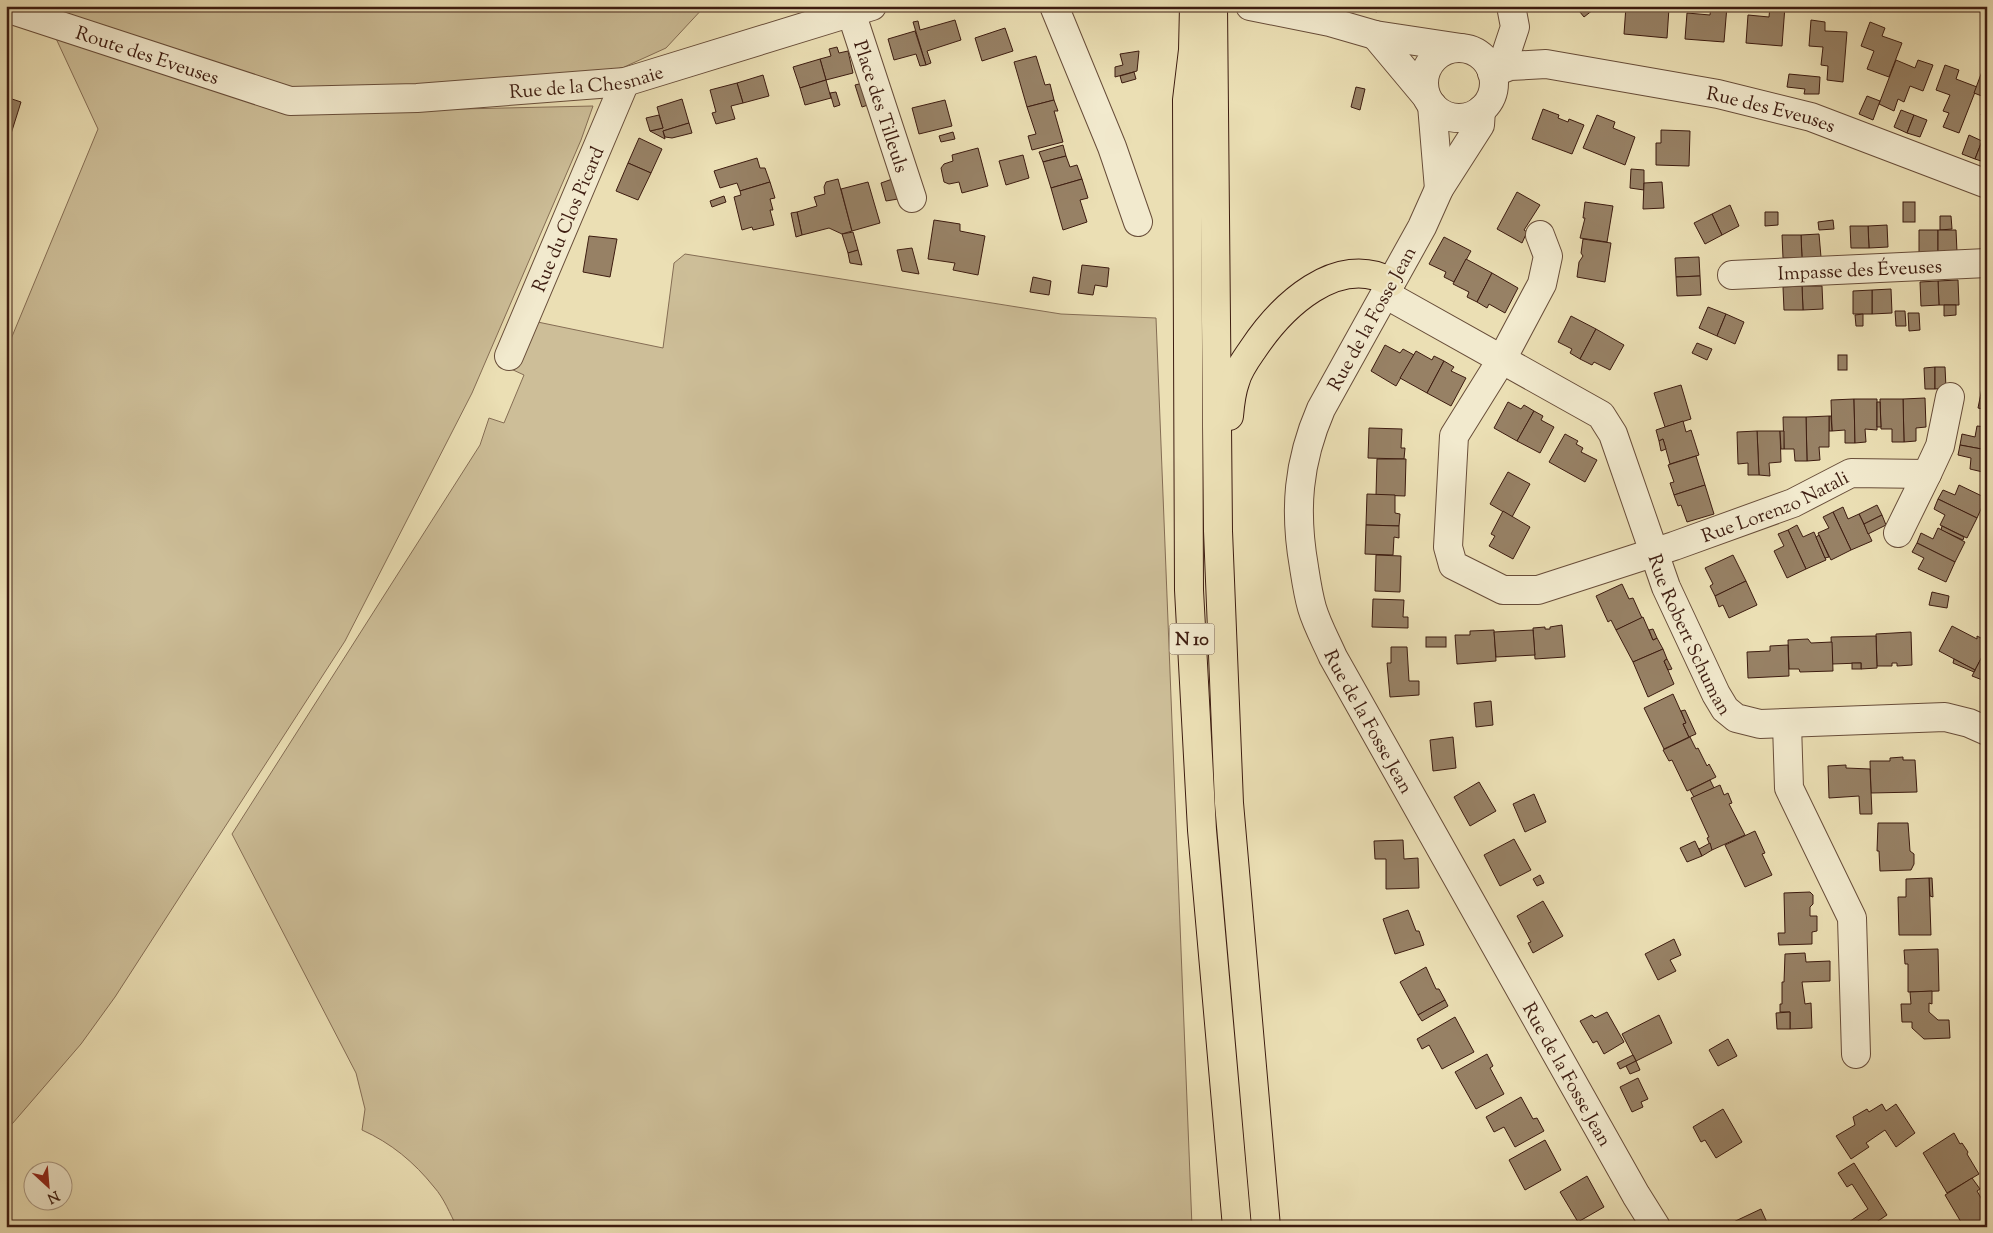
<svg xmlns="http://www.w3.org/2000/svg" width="1993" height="1233" font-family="'Sorts Mill Goudy',serif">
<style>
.green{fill:#cdbe98;stroke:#856d54}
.building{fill:#978165;stroke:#3d1c10}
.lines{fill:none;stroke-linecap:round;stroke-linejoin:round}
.minor-casing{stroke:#684d39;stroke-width:30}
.primary-casing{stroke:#3d1c10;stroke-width:30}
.minor{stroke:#f2eace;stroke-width:28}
.primary{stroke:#ebdfb4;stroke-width:28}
.labels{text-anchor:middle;stroke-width:4;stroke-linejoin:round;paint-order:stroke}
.shield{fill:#f2eace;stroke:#735a49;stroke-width:1}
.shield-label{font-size:18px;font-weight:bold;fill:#3d1c10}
.street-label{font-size:19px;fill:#3d1c10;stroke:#f2eace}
</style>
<rect width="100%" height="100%" fill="#ebdfb4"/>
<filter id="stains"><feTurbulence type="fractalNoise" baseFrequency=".004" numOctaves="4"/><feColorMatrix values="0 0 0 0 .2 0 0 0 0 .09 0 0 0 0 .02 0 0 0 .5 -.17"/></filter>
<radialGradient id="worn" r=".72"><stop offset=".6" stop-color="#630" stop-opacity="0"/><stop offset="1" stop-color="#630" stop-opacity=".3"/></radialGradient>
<!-- green -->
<g class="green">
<polygon points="6,6 705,6 666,48 622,68 491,87 286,108 461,109 593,106 581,140 472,393 345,641 115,997 81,1044 6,1131 6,351 98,129 53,32"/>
<path d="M685,254l376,60 95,4 36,909h-735c-7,-13 -13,-29 -23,-40 -20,-25 -43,-44 -72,-57l3,-21 -9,-36 -124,-239 248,-389 9,-27 15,5 20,-48 -13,-6 17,-49 135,28 11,-85z"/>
</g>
<!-- building -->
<g class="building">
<polygon points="1360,6 1378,6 1377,12 1359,8"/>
<polygon points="1575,6 1598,6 1584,17"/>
<polygon points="1626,6 1669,8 1667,38 1624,34"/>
<polygon points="1711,6 1727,6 1724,42 1685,39 1687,13 1710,15"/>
<polygon points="1770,6 1785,6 1782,46 1746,43 1748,15 1769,17"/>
<polygon points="955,20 961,40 927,51 931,63 926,65 913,22 918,21 920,30"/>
<polygon points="1811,20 1825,22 1825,31 1847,32 1843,82 1827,80 1828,66 1821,65 1823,47 1809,46"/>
<polygon points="1870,22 1885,28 1882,36 1902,43 1889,77 1867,69 1874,51 1861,46"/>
<polygon points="1005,28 1013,51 982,61 975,38"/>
<polygon points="915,31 926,65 920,66 916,54 894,60 888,39"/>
<polygon points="837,47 839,53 848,51 853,73 826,80 820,59 831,56 829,49"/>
<polygon points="1139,51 1137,71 1115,77 1115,67 1123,65 1120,54"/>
<polygon points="1036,56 1045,85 1050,84 1054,100 1027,107 1014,62"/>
<polygon points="820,59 826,80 800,88 793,67"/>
<polygon points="1896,60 1915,68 1918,60 1933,65 1923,91 1910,86 1904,102 1898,99 1894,111 1879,104"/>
<polygon points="1945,65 1959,70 1956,79 1977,87 1959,133 1943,127 1949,113 1943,111 1950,95 1936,90"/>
<polygon points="1984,66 1987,67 1987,98 1974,93"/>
<polygon points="1134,72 1136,79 1122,83 1120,76"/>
<polygon points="1789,74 1820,77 1819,94 1804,94 1805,89 1787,87"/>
<polygon points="763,75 769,96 743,103 737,83"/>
<polygon points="826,80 831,98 805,105 800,88"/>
<polygon points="871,81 871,104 862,107 855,85"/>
<polygon points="737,83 743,103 731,106 735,119 716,124 712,113 716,112 710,90"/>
<polygon points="1356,87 1365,89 1360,110 1351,107"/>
<polygon points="836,92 840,105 834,107 830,93"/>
<polygon points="1867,96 1880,101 1873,120 1859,114"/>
<polygon points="6,97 21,102 10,137 6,136"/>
<polygon points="682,99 689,123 663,131 665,139 650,131 663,128 657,107"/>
<polygon points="1987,99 1987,117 1981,115"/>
<polygon points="945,100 952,126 919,134 912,108"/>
<polygon points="1054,100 1058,111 1054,111 1063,142 1032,150 1028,136 1036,134 1027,107"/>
<polygon points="1543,109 1559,115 1558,118 1568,122 1569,119 1584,125 1572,154 1532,139"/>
<polygon points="1901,110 1914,115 1907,133 1894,127"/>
<polygon points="659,115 663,128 650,131 646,118"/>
<polygon points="1597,115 1615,122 1613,128 1635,137 1625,165 1583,148"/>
<polygon points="1914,115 1927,120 1920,137 1907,133"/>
<polygon points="689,123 692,133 672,138 665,137 663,131"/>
<polygon points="1661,130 1690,131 1689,166 1656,165 1656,143 1661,143"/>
<polygon points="953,132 955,139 941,142 939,136"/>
<polygon points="1969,135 1982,141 1975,159 1962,154"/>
<polygon points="639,138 662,149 651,173 628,163"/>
<polygon points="1982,141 1987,143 1987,163 1975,159"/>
<polygon points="1063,145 1066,156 1043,162 1039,152"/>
<polygon points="978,148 988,186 962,193 959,182 949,184 944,182 941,168 944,164 953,161 952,155"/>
<polygon points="1023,155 1029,178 1006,185 999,161"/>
<polygon points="1066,156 1070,167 1077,165 1082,179 1051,188 1043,162"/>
<polygon points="757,158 760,168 765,168 770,182 740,191 737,183 720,188 714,171"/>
<polygon points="628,163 651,173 638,200 616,191"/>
<polygon points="1631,169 1644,170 1644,190 1630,188"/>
<polygon points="898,177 904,198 886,201 881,183"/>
<polygon points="838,179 852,231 842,234 829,228 802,235 797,212 817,206 814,197 825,194 824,187 826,182"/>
<polygon points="1082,179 1088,198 1080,200 1087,222 1063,230 1051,188"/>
<polygon points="770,182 775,198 770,199 773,210 770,210 774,225 753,230 752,227 742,230 734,197 741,195 740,191"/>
<polygon points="868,182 880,223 852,231 841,189"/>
<polygon points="1662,182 1664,208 1643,209 1644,183"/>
<polygon points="1517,192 1540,205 1524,230 1527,232 1522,243 1497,229"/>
<polygon points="724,196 726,202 712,207 710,201"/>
<polygon points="1585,202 1613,206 1607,242 1580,238 1585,218 1583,218"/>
<rect x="1903" y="202" width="12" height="20"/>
<polygon points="1730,205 1739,226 1722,235 1712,214"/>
<polygon points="797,212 802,235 796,237 791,213"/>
<polygon points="1765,212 1778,212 1778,225 1765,226"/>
<polygon points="1712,214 1722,235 1705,244 1694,223"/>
<polygon points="1940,216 1951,216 1952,229 1940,230"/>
<polygon points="934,220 960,224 960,231 985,236 978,275 953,270 955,263 928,259"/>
<polygon points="1833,220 1834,229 1819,230 1818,222"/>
<polygon points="1985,220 1987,221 1987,240 1982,239"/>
<polygon points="1887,225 1888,247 1869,248 1868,226"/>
<polygon points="1850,226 1868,226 1869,248 1851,248"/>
<polygon points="1919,230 1938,230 1938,253 1919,254"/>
<polygon points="1938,230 1956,230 1957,252 1938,253"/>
<polygon points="853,232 858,250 848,253 842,234"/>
<polygon points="1819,234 1821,257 1802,258 1801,235"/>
<polygon points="1782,235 1801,235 1802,258 1783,258"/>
<polygon points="589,236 617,239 610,277 583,272"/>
<polygon points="1444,237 1471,251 1454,282 1444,277 1446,272 1429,264"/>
<polygon points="1583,239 1611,243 1605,282 1577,277 1579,262 1583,256 1581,253"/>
<polygon points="912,248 919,274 902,271 897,250"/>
<polygon points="858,250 862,265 850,263 848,253"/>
<polygon points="1699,257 1700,276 1676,277 1675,258"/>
<polygon points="1466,259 1492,273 1477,302 1467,297 1469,292 1453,284"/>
<polygon points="1082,265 1109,268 1107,287 1095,285 1093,295 1078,293"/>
<polygon points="1492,273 1518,288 1505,313 1489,304 1487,308 1477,302"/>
<polygon points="1700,276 1701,295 1677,296 1676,277"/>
<polygon points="1033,277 1051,281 1049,295 1030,292"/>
<polygon points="1958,280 1959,305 1939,305 1938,281"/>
<polygon points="1938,281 1939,305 1921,306 1920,282"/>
<polygon points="1802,286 1822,286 1823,309 1803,310"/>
<polygon points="1802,286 1803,310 1784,310 1783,287"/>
<polygon points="1891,289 1892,313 1872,314 1872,290"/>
<polygon points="1872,290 1872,314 1853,314 1853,291"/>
<polygon points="1984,299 1987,299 1987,329 1985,330"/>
<polygon points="1944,305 1956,305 1956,315 1944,316"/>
<polygon points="1708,307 1726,314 1717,336 1699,328"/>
<polygon points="1895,311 1905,311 1906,326 1896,326"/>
<polygon points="1908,313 1919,313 1920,330 1909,331"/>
<polygon points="1726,314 1744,322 1735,344 1717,336"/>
<polygon points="1863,314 1863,326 1856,326 1855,315"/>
<polygon points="1571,316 1596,329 1580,359 1570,353 1572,349 1558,342"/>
<polygon points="1596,329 1624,345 1610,370 1594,362 1592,365 1580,359"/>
<polygon points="1697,343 1712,349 1707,360 1692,353"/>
<polygon points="1385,345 1400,353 1403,349 1414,355 1396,386 1371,371"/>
<polygon points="1416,351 1432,360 1434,356 1444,361 1427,393 1400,378"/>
<rect x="1838" y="355" width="9" height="15"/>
<polygon points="1444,361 1454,367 1451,371 1466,378 1451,406 1427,393"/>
<polygon points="1935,367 1935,389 1925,389 1924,368"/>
<polygon points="1935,367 1945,367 1946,388 1935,389"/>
<polygon points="1681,385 1691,419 1665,427 1654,393"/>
<polygon points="1982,388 1987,388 1987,399 1980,398"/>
<polygon points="1925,398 1926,427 1916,428 1916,441 1904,442 1903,399"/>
<polygon points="1980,398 1987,399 1987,410 1978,408"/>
<polygon points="1854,399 1855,443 1845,443 1845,430 1832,431 1831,400"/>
<polygon points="1854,399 1877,399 1877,430 1865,429 1866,442 1855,443"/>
<polygon points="1880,399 1903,399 1904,442 1892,442 1892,429 1881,429"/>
<polygon points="1508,402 1521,409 1524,405 1534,411 1517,441 1494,428"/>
<polygon points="1877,402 1880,402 1881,427 1877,427"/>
<polygon points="1534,411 1543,416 1541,420 1554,427 1540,453 1517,441"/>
<polygon points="1829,416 1831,416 1832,431 1829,431"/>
<polygon points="1829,416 1829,447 1819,447 1820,460 1807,461 1806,417"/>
<polygon points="1783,417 1806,417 1807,461 1795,461 1794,449 1784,449"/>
<polygon points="1683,421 1686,432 1691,430 1699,455 1670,464 1663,439 1659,441 1656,430"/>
<polygon points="1977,426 1987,427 1987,450 1960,445 1962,434 1975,437"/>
<polygon points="1369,428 1402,429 1401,448 1405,448 1404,459 1368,458"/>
<polygon points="1757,431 1780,431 1781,462 1769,463 1770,476 1759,475"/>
<polygon points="1757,431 1759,475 1748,475 1748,463 1738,464 1737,432"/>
<polygon points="1780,431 1784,431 1784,449 1781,449"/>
<polygon points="1565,434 1578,441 1576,444 1583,448 1581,452 1597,460 1585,482 1549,462"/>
<polygon points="1663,439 1666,449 1661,451 1659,441"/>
<polygon points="1960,445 1987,450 1987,473 1970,469 1971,458 1958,455"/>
<polygon points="1696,456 1705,485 1674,495 1670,483 1674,482 1668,465"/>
<polygon points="1377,459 1406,459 1405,496 1376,495"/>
<polygon points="1508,472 1530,484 1512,517 1490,504"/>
<polygon points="1705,485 1714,514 1687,522 1681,505 1678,506 1674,495"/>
<polygon points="1959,485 1986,498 1977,518 1938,499 1943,490 1955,495"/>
<polygon points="1367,494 1395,495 1395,513 1400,514 1399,526 1366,525"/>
<polygon points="1938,499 1977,518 1967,538 1940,525 1945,515 1934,509"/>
<polygon points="1877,505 1882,515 1864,524 1859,514"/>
<polygon points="1843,507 1848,519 1859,514 1872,541 1851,550 1833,512"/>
<polygon points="1503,511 1530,527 1513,559 1489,546 1495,536 1491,534"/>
<polygon points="1833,512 1851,550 1831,560 1818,533 1829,528 1823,517"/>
<polygon points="1882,515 1886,525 1868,534 1864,524"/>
<polygon points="1366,525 1399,526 1399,538 1394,537 1393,555 1365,554"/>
<polygon points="1797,525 1803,537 1814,532 1826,560 1806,569 1788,530"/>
<polygon points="1942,526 1964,537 1963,540 1941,530"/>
<polygon points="1938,528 1965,542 1955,562 1917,543 1921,533 1933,539"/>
<polygon points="1788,530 1806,569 1787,578 1774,551 1784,546 1778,534"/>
<polygon points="1819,535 1829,557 1825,558 1816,537"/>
<polygon points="1917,543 1955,562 1946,582 1918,569 1924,558 1912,552"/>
<polygon points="1376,555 1401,556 1400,592 1375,591"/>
<polygon points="1733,555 1746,581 1715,596 1710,586 1713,584 1705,568"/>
<polygon points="1746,581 1757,605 1729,618 1723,605 1719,607 1715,596"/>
<polygon points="1622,584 1629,599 1633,598 1642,618 1616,630 1611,620 1608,622 1596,596"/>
<polygon points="1932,592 1949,596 1947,608 1929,605"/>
<polygon points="1373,599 1404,600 1403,617 1408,617 1408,628 1372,627"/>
<polygon points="1643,617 1653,640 1657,638 1663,649 1633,662 1616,630"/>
<polygon points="1562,625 1565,657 1535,659 1533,628 1545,627 1545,629 1550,629 1550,627"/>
<polygon points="1952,626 1977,639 1977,636 1987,641 1987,647 1975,670 1939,651"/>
<polygon points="1653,629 1657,638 1653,640 1649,630"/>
<polygon points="1494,630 1496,661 1457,664 1455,635 1470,635 1470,631"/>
<polygon points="1533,630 1535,655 1496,657 1494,632"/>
<polygon points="1911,632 1912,665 1897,666 1897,663 1892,663 1892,666 1877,666 1876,634"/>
<polygon points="1876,636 1877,668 1861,669 1861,663 1832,664 1831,637"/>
<rect x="1426" y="637" width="20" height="10"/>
<polygon points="1808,639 1811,643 1832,642 1833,671 1800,672 1799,669 1789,669 1788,640"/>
<polygon points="1788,645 1789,676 1748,678 1747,652 1770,651 1770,646"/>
<polygon points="1391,647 1407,647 1409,681 1419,681 1419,695 1390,697 1387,663 1391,663"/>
<polygon points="1987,647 1987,678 1985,681 1972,676"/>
<polygon points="1663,649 1667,659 1664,661 1674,684 1648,697 1633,662"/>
<polygon points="1667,659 1672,669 1668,670 1664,661"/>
<polygon points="1954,659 1975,670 1974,672 1953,663"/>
<rect x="1852" y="663" width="9" height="6"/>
<polygon points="1673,694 1686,723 1683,724 1689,737 1664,749 1644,708"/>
<polygon points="1491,701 1493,725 1476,727 1474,703"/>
<polygon points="1685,710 1696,734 1689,737 1683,724 1686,723 1681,711"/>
<polygon points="1453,737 1456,768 1433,771 1430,740"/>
<polygon points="1690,737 1696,749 1698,748 1707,766 1709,764 1716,777 1687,791 1672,760 1669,761 1663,750"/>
<polygon points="1903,757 1903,760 1915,760 1917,792 1871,793 1870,761 1890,761 1890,758"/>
<polygon points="1846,765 1846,768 1870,769 1872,814 1860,814 1859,796 1829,798 1828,766"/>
<polygon points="1710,780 1714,788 1694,797 1690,790"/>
<polygon points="1479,782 1496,811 1470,826 1454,797"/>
<polygon points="1720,785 1724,795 1728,793 1732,803 1729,804 1745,835 1712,850 1707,838 1709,837 1691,798"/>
<polygon points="1534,794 1546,822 1525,832 1513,804"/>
<polygon points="1878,823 1908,823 1910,851 1914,854 1914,864 1911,870 1880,871 1879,851 1877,851"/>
<polygon points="1755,831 1765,853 1762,854 1772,875 1745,887 1725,845"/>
<polygon points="1514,839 1531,870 1500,886 1484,855"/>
<polygon points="1403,840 1404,859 1418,858 1419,888 1386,889 1386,859 1375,859 1374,841"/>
<polygon points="1695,841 1702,856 1687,862 1680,848"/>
<polygon points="1710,843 1712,850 1702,856 1699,849"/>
<polygon points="1540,875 1544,883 1537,886 1533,879"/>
<polygon points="1929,878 1932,878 1933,897 1930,896"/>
<polygon points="1929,878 1931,935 1899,935 1898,897 1906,897 1906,879"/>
<polygon points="1810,892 1813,895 1813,904 1810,907 1810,916 1817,916 1817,931 1812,932 1812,944 1779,945 1778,933 1785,933 1784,893"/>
<polygon points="1543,901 1563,936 1533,953 1528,943 1531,942 1517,916"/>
<polygon points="1408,910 1416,931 1419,931 1424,945 1395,954 1383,919"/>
<polygon points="1674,939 1681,955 1670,960 1676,971 1658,980 1645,954"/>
<polygon points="1938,949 1939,991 1908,992 1908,964 1905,964 1904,950"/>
<polygon points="1805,953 1806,962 1830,961 1830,981 1802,982 1805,1004 1811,1003 1812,1028 1790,1029 1790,1012 1780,1012 1780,1004 1782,1004 1782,982 1784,982 1785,954"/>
<polygon points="1426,967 1436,989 1439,989 1445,1000 1418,1015 1400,982"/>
<polygon points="1932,991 1932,1004 1929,1003 1929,1012 1938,1020 1949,1020 1950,1038 1924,1039 1912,1028 1912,1022 1902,1022 1901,1004 1911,1004 1910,992"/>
<polygon points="1445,1000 1448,1006 1422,1021 1418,1015"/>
<polygon points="1607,1012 1624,1042 1604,1054 1597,1041 1593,1043 1580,1021 1592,1015 1595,1018"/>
<polygon points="1790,1012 1790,1029 1777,1029 1776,1013"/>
<polygon points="1659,1015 1672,1043 1636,1061 1622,1034"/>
<polygon points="1455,1017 1474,1052 1442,1069 1429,1045 1422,1049 1417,1039"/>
<polygon points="1728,1039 1737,1056 1718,1066 1709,1050"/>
<polygon points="1487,1054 1493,1066 1490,1068 1504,1094 1476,1109 1455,1072"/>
<polygon points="1633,1055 1636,1061 1620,1069 1617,1063"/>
<polygon points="1636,1061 1640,1070 1630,1074 1626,1066"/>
<polygon points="1638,1078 1648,1099 1641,1102 1643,1107 1632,1112 1620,1087"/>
<polygon points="1521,1097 1533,1119 1537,1118 1544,1131 1515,1147 1504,1127 1494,1132 1486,1117"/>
<polygon points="1882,1104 1886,1111 1896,1104 1915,1133 1896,1147 1885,1130 1866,1143 1869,1147 1851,1159 1836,1136 1855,1125 1853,1117 1867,1109 1869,1112"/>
<polygon points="1723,1109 1742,1142 1716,1158 1705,1140 1701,1142 1693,1127"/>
<polygon points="1954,1133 1960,1144 1962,1143 1968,1152 1967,1154 1979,1174 1947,1193 1923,1153"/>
<polygon points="1545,1140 1561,1170 1525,1190 1509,1160"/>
<polygon points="1854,1163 1887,1215 1869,1227 1847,1227 1846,1224 1868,1209 1852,1184 1847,1187 1838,1173"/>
<polygon points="1587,1176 1604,1207 1578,1222 1560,1192"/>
<polygon points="1972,1178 1980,1189 1977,1191 1984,1203 1987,1201 1987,1227 1964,1227 1945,1195"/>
<polygon points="1761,1209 1769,1227 1728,1227 1727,1225"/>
</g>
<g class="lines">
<!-- minor casing -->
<g class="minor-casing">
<g id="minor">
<polyline points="1054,6 1112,147 1138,222"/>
<polyline points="1250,6 1330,22 1375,35 1461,48"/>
<path id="s1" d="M6,8l284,93 127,-3 208,-16 247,-76"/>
<path id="s2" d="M851,12l61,186"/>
<polyline points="1375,35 1426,96"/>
<circle cx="1459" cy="83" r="35"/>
<polyline points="1490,67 1505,57 1515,27 1511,6"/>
<path id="s3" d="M1492,73l18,-7 36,-2 172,30 93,23 176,67"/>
<polyline points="1432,105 1439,189"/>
<path id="s4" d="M1481,110l-1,15 -41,64 -17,38 -101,182c-23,53 -27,101 -17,158 2,13 4,27 8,41 5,17 14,33 21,49l303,538 20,32"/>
<path id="s5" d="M1540,235l8,21 -6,28 -40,75 -48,77 -6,111 5,18 50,25h35l136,-44 119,-43 58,-30 76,1 -29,59"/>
<path id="s6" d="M1732,275l255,-12"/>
<path id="s7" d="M1385,294l216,121 12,19 53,153 50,107 9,15 11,9 24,6 185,-7 24,6 18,8"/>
<path id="s8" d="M509,356l116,-274"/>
<polyline points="1927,474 1940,446 1950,397"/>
<polyline points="1787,724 1789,788 1852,918 1856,1054"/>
</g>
</g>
<!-- primary casing -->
<g class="primary-casing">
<g id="primary">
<polyline points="1194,6 1193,50 1187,100 1189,590 1202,830 1237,1227"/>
<polyline points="1213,6 1218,531 1229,803 1266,1227"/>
<path d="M1229,416c1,-11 2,-23 6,-34 3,-12 11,-23 18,-33 28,-42 84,-97 138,-67"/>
</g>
</g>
<!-- minor -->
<use href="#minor" class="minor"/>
<!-- primary -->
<use href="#primary" class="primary"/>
</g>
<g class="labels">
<!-- shield labels -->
<rect class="shield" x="1169.5" y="623.5" width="45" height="31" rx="4"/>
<g class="shield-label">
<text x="1192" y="645">N 10</text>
</g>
<!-- street labels -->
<g class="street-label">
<text dy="7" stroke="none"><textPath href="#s1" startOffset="149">Route des Eveuses</textPath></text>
<text dy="7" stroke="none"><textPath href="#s1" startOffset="596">Rue de la Chesnaie</textPath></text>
<text dy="7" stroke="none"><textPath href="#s2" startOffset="99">Place des Tilleuls</textPath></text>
<text dy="7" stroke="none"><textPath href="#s3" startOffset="285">Rue des Eveuses</textPath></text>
<text dy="7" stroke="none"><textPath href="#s8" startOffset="149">Rue du Clos Picard</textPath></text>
<text dy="7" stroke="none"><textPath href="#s6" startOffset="128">Impasse des Éveuses</textPath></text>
<text transform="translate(1371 318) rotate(-61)" y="7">Rue de la Fosse Jean</text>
<text dy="7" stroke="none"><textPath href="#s5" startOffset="699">Rue Lorenzo Natali</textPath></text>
<text dy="7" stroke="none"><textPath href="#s7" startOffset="485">Rue Robert Schuman</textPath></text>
<text dy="7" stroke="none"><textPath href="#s4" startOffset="671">Rue de la Fosse Jean</textPath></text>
<text dy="7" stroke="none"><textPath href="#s4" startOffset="1076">Rue de la Fosse Jean</textPath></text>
</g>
</g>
<!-- margin -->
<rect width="1993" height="1233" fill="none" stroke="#ebdfb4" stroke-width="25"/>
<rect x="8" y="8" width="1978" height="1218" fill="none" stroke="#3d1c10" stroke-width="2.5"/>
<rect x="12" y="12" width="1968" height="1208" fill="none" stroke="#3d1c10"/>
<!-- north arrow -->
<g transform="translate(48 1186) rotate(154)"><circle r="24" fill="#f2eace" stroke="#aa9882"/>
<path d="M0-4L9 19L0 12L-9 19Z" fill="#8f2418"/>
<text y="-8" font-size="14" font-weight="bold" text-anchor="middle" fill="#3d1c10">N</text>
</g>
<rect width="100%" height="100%" filter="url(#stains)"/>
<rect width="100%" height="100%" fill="url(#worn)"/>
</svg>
